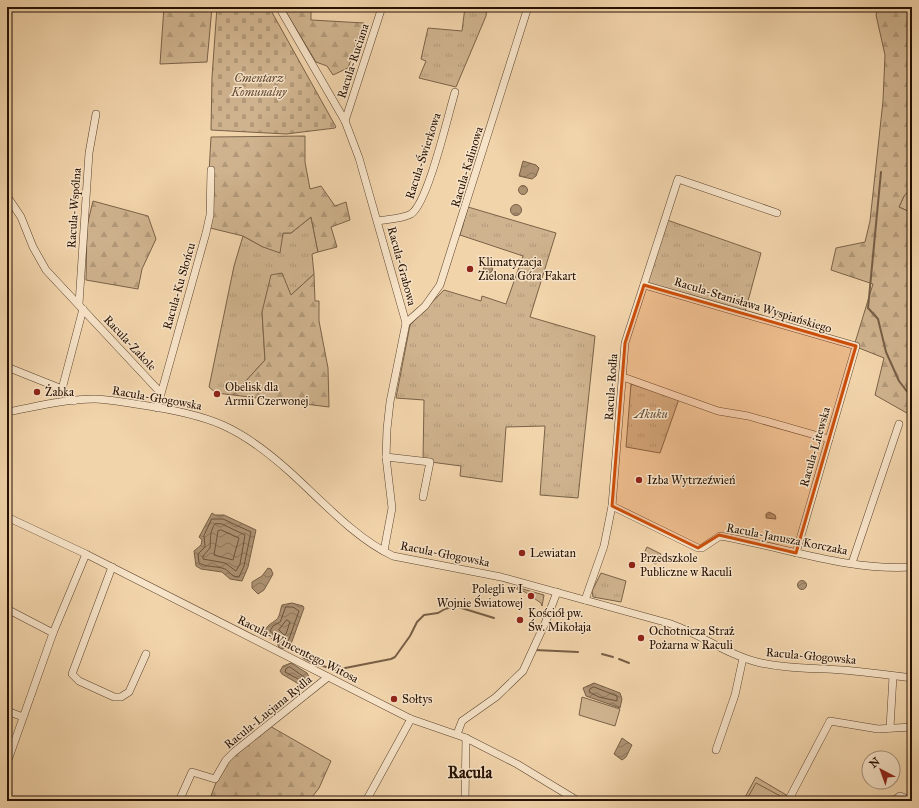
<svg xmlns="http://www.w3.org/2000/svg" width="919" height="808" font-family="'IM FELL Great Primer',serif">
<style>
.grass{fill:url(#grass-tufts);stroke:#7a6248}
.forest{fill:url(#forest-firs);stroke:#7a6248}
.cemetery{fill:url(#cemetery-stones);stroke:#7a6248}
.garden{fill:#cfb38e;stroke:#7a6248}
.water{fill:url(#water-waves);stroke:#775e45}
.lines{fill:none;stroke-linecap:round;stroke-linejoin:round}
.shore{stroke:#6a523a;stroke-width:1}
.stream{stroke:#775e45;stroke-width:2}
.minor-casing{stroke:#59422c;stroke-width:8}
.minor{stroke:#f7e3c8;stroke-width:7}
.marked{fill:#cb4e0a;fill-opacity:0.2;stroke:#cb4e0a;stroke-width:3;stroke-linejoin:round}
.poi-dot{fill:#8f2418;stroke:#f7e3c8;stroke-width:1.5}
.labels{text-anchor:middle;stroke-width:3;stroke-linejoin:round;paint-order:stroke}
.street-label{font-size:12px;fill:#261102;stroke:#f7e3c8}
.park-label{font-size:12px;font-style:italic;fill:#614a33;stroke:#f7e3c8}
.poi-label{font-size:12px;fill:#261102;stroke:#f7e3c8;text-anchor:start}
.district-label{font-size:16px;font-weight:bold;fill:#261102;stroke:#f7e3c8}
</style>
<defs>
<pattern id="grass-tufts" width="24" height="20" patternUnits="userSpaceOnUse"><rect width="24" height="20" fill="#cfb38e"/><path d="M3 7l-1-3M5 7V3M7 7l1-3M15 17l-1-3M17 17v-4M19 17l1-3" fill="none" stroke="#b29979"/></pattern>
<pattern id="forest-firs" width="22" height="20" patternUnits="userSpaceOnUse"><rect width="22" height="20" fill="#cfb38e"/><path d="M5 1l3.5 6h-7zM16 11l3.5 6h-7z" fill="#b29979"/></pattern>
<pattern id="cemetery-stones" width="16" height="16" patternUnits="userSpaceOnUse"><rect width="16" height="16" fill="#cfb38e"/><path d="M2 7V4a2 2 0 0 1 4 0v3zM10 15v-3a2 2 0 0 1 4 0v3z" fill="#b29979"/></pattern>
<pattern id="water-waves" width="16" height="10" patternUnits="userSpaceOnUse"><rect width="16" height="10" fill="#ad9272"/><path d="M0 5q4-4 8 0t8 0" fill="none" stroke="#8d765b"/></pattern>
</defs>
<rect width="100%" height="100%" fill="#f2d4ab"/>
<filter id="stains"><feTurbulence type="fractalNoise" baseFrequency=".005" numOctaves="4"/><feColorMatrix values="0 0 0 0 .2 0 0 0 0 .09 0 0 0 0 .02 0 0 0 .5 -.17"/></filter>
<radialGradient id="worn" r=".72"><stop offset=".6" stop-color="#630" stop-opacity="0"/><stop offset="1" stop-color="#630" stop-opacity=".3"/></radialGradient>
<!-- grass -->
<g class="grass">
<polygon points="465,7 487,7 486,16 456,87 419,78 426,61 421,59 428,28 462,31"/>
<polygon points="912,187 912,213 899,207 904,196"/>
<polygon points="468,207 556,233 530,317 595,336 578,498 540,495 545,426 506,427 502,482 460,476 461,466 423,461 424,400 396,398 410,325 444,290 481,301 482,296 506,304 523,256 460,235"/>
<polygon points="311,217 318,252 312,254 314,274 290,296 262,312 265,360 233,395 216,393 209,387 234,266 243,236 263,247 283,233 291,233"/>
<polygon points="667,220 761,253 745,312 647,283"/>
<polygon points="631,384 679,399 660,453 626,447"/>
<polygon points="647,547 661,554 656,564 642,558"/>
<polygon points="601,573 626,581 621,602 593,597 592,591"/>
<polygon points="512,586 544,595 542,606 541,603 525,592 512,587"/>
<polygon points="756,777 788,796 786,801 743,801"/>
</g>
<!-- forest -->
<g class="forest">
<polygon points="164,7 212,7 207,62 160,64"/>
<polygon points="283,7 311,7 311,20 364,23 348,68 333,75 327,66 316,62"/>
<polygon points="878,7 912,7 912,187 904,196 899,207 912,213 912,416 875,395 884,358 854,346 873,284 831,270 836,248 865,242 870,221 883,101 885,55 876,15"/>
<polygon points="305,136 305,162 310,189 321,186 335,206 346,202 350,220 331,227 337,247 318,252 311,217 291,233 283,233 280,253 263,247 243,236 206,227 211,137"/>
<polygon points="93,201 148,216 156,239 142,269 138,289 86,280 87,226"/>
<polygon points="282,273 291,295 314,274 315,301 319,301 319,321 328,368 329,407 233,395 265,360 262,312 271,275"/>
<polygon points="268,725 331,761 319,788 309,801 209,801 220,772 229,754"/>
</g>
<!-- cemetery -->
<polygon class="cemetery" points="217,7 269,7 336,127 335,128 286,134 211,130 212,77"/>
<!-- garden -->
<g class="garden">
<polygon points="582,697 620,709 615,726 579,715"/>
<polygon points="756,783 784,798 783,801 750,801 747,799"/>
</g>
<!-- water -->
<g class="water">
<polygon points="523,161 536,165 539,168 536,176 532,179 519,176"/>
<circle cx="523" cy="190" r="4.5"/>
<circle cx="516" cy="210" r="5.5"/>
<circle cx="488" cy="269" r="4.5"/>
<polygon points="769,512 775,515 776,519 766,518 766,514"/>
<polygon points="212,513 215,515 224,515 256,530 248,567 242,581 230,579 222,572 201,569 196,566 194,551 201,545 202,540 199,537"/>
<polygon points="268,568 271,569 273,574 264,590 258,594 252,588 252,582 262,576"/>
<circle cx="802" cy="585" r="4.5"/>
<path d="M292,603l11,3 1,2 -13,36 -3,3 -8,2 -5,-9 -6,-3 -4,-6c3,-7 6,-7 11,-11 4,-3 4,-10 6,-15z"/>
<polygon points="291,663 307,673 310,679 309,683 302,686 282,674 280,671 283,666"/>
<polygon points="594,683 620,693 622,699 620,708 586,696 583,688"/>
<polygon points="622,738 632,745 626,757 622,760 614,754"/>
</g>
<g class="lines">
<!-- shore -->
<g class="shore">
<path d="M212,519h11l28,13 -7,34 -5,11c-9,0 -10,-8 -17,-9 -8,-2 -16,-1 -23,-5l-1,-9 7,-7 -1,-11z"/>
<path d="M222,524l23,11 -5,29 -4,7 -11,-8 -22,-4v-3l7,-8c1,-9 -1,-16 5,-24z"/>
<polygon points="221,530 239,538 233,560 214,555 218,531"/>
<polygon points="286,607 293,607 299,611 289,639 287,643 283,645 278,637 270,631 273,626 280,622"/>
<polygon points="287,620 290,622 286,634 284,635 279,630"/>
<polygon points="290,667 304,677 305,680 302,681 285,672 286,669"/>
<polygon points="594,687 617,696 617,701 599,697 589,692 590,689"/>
</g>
<!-- stream -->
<g class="stream">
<polyline points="881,172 868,308 878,319 886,352 899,381 912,398"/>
<polyline points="291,644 304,658 314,663 335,670 391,659 395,657 410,636 417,622 424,615 438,613 445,609 455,606 494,618"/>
<polyline points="535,650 578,652"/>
<polyline points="602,654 613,657"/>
<polyline points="619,659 629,663"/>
</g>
<!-- minor casing -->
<g class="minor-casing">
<g id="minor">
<polyline points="279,7 345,121 359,158 406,323 390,402 387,429 386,457 392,508 384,551"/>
<polyline points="345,121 382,7"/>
<polyline points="7,196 21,217 33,247 46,270 160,392"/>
<path d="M378,221c10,-2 24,-2 33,-7 17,-11 37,-99 44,-122"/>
<polyline points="644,285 856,346 796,553"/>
<polyline points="79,304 89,153 96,114"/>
<polyline points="406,323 425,306 440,285 528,7"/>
<polyline points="7,367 62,389 74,401"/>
<polyline points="623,377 718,411 748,416 829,439"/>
<polyline points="62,389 83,309"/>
<polyline points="157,408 206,233 210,215 211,170"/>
<path d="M7,412c28,-5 58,-13 87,-13 16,0 32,4 48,6 68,10 97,21 148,67 31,28 65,66 103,84l108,21 167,46c31,10 57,31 89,39 28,7 57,6 85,8 24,2 47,5 70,8"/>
<polyline points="386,457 430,462 423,497"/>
<path d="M612,506l86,42h4l18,-12c64,11 127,35 192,31"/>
<polyline points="7,517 86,554 411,719 466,738 517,764 578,801"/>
<polyline points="852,563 899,424"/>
<polyline points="112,567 72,674 79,681 114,697 121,697 129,692 146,654"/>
<polyline points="585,600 604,546 612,506 625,343 678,179 777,213"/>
<polyline points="7,609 53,633"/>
<polyline points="7,711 23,717"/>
<polyline points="890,728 893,676"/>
<polyline points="457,734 462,721 496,697 523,671 546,621 557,592"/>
<polyline points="716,750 735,695 743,658"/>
<polyline points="7,763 53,633 86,554"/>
<polyline points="179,801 192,772 215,779 226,760 234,752 328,677"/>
<polyline points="366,801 411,719"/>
<polyline points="465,801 466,738"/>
<polyline points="788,801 830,721 878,729 912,727"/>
<polyline points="893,801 900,796 912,801"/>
</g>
</g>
<!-- minor -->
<use href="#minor" class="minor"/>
</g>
<!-- marked area -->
<path class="marked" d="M644,285l212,61 -60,207 -77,-18 -21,13 -86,-42 13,-163z"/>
<!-- markers -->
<g class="poi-dot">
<circle cx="470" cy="269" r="4"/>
<circle cx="37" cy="392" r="4"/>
<circle cx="217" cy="394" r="4"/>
<circle cx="639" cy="480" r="4"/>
<circle cx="522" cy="553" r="4"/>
<circle cx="632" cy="565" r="4"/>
<circle cx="531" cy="596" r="4"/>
<circle cx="520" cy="620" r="4"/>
<circle cx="641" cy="638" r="4"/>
<circle cx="394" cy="699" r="4"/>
</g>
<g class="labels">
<!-- street labels -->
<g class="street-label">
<text transform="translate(353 61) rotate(-72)" y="4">Racula-Ruciana</text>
<text transform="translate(423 156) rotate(-72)" y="4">Racula-Świerkowa</text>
<text transform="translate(467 167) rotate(-73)" y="4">Racula-Kalinowa</text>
<text transform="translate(74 208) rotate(-86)" y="4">Racula-Wspólna</text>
<text transform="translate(402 266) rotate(75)" y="4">Racula-Grabowa</text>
<text transform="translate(179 286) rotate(-74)" y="4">Racula-Ku Słońcu</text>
<text transform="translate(753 305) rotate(17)" y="4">Racula-Stanisława Wyspiańskiego</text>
<text transform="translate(130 343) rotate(47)" y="4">Racula-Zakole</text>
<text transform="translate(611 387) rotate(-86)" y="4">Racula-Rodła</text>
<text transform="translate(157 398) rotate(10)" y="4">Racula-Głogowska</text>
<text transform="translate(815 447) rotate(-74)" y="4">Racula-Litewska</text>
<text transform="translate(787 539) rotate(11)" y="4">Racula-Janusza Korczaka</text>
<text transform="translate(445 554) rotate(11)" y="4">Racula-Głogowska</text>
<text transform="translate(298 649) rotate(27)" y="4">Racula-Wincentego Witosa</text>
<text transform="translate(811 656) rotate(5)" y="4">Racula-Głogowska</text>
<text transform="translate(268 712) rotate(-39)" y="4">Racula-Lucjana Rydla</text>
</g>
<!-- park labels -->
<g class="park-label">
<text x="259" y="82">Cmentarz<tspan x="259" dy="14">Komunalny</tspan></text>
<text x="651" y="418">Akuku</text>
</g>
<!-- poi labels -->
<g class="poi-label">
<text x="478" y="266">Klimatyzacja<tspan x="478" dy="14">Zielona Góra Fakart</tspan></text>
<text x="225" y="391">Obelisk dla<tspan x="225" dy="14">Armii Czerwonej</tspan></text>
<text x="45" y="396">Żabka</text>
<text x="647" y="484">Izba Wytrzeźwień</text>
<text x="530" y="557">Lewiatan</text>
<text x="640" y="562">Przedszkole<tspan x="640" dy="14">Publiczne w Raculi</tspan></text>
<text x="523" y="593" text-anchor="end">Polegli w I<tspan x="523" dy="14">Wojnie Światowej</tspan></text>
<text x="528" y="617">Kościół pw.<tspan x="528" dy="14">Św. Mikołaja</tspan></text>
<text x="649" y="635">Ochotnicza Straż<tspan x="649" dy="14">Pożarna w Raculi</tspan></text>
<text x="402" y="703">Sołtys</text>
</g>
<!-- district labels -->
<g class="district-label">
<text x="470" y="778">Racula</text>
</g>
</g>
<!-- margin -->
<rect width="919" height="808" fill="none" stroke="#f2d4ab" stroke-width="24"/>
<rect x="8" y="8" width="903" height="792" fill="none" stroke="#261102" stroke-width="2"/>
<rect x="12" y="12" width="895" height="784" fill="none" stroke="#261102"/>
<!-- north arrow -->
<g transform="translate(881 770) rotate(319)"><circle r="19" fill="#f7e3c8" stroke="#a38f79"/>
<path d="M0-3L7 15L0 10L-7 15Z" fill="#8f2418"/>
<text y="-6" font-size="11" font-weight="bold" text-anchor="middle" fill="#261102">N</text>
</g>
<rect width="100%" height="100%" filter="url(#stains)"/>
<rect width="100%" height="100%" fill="url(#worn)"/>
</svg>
